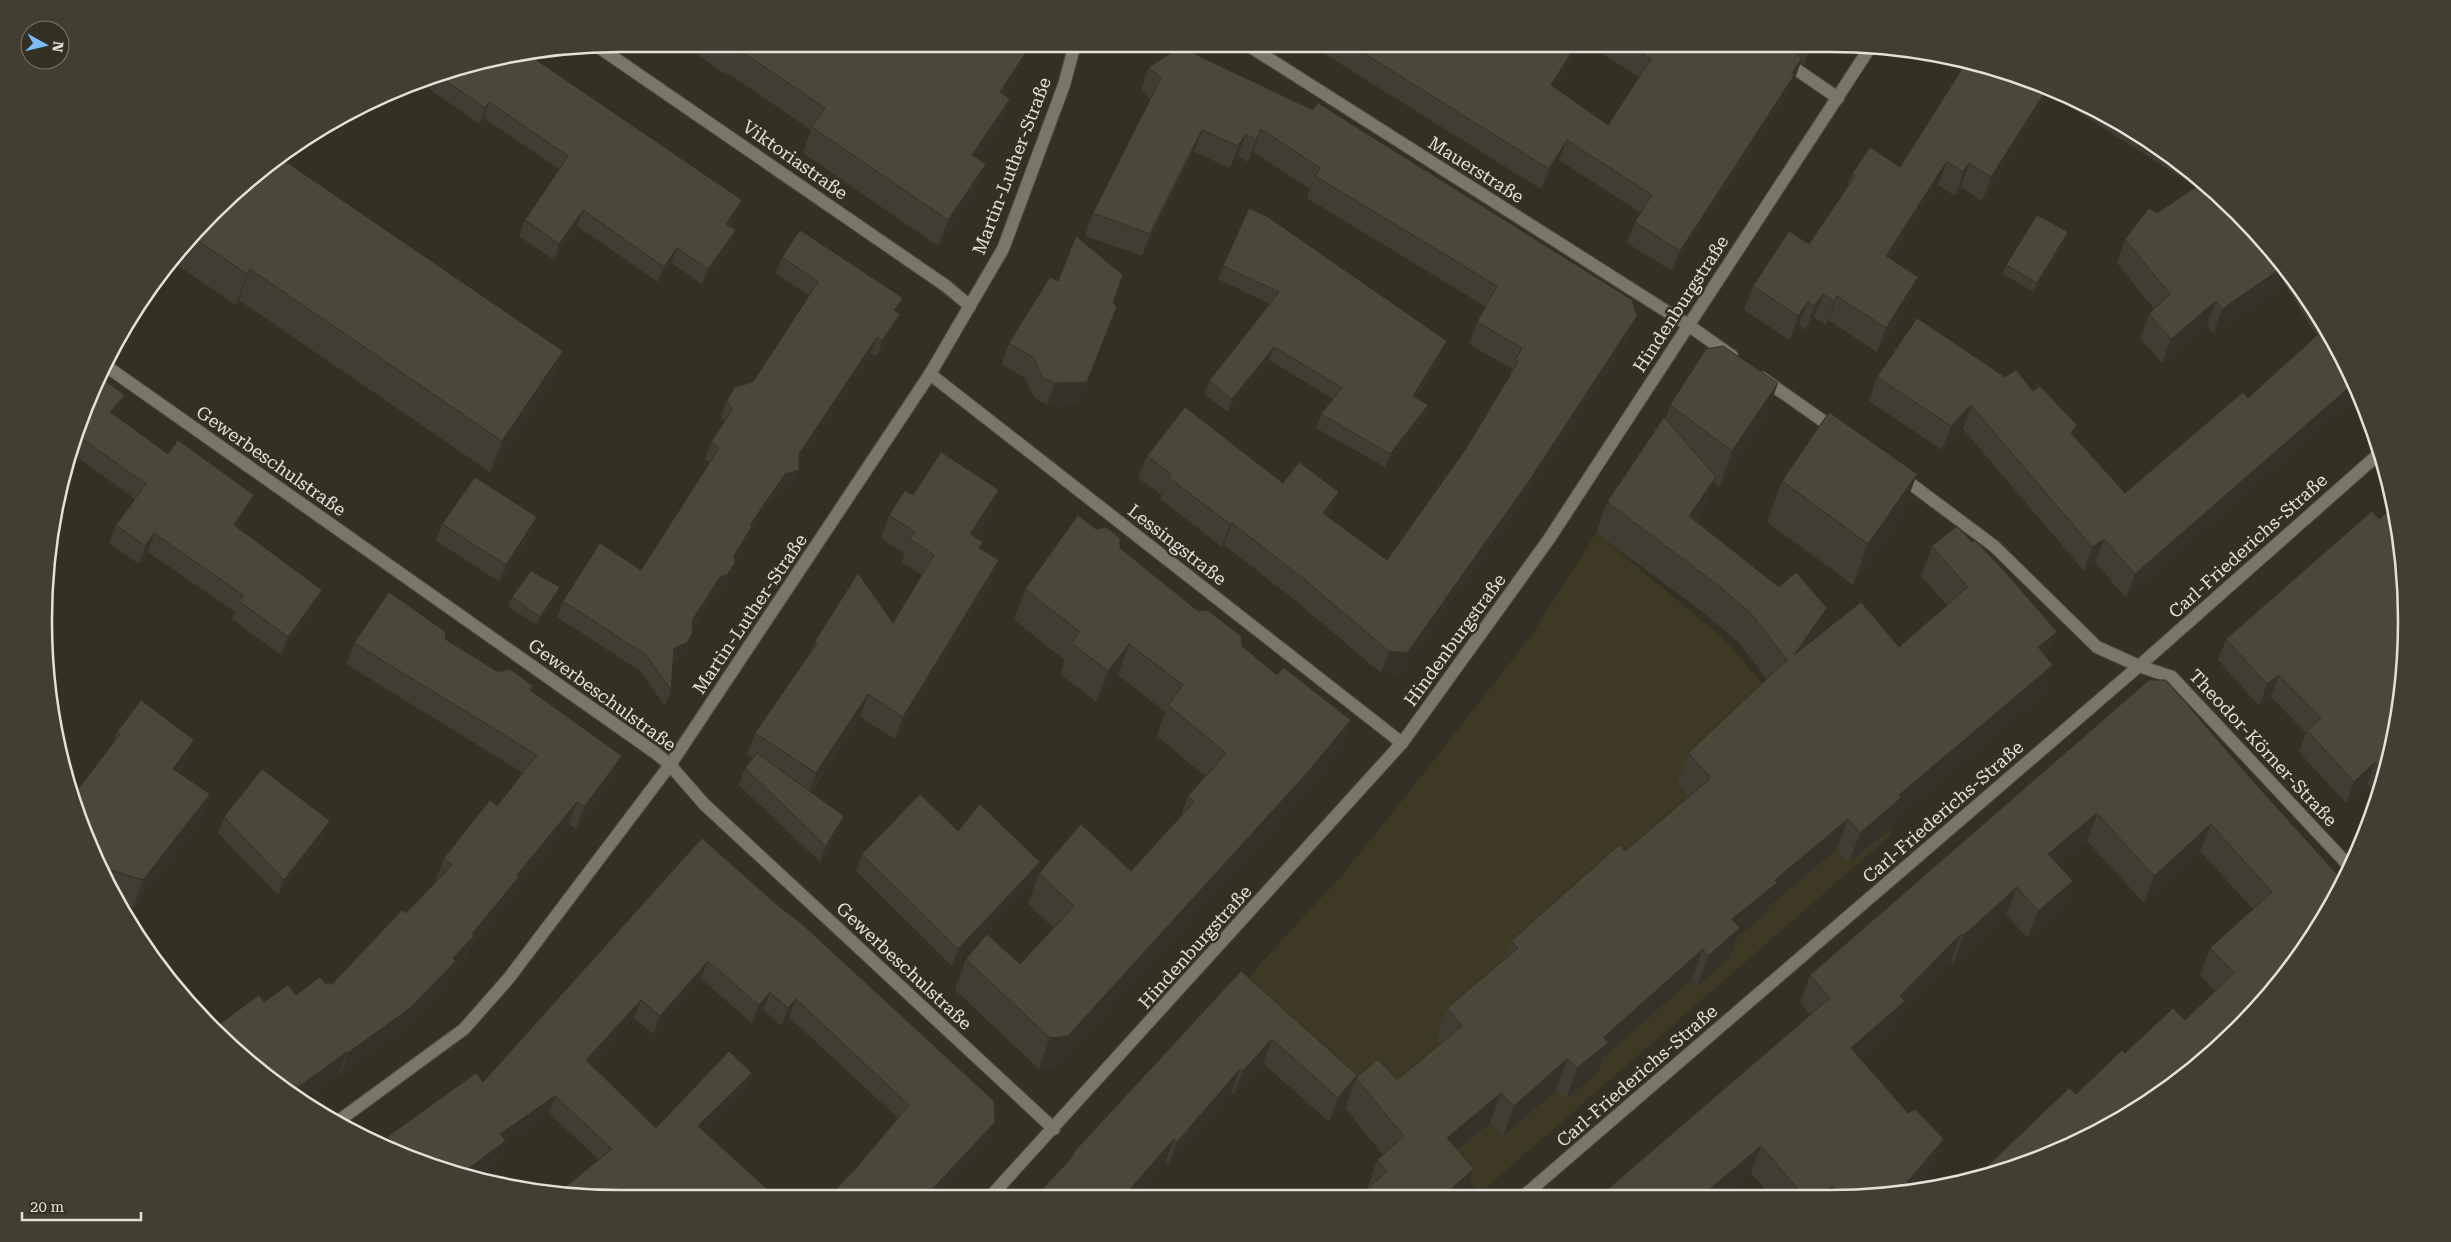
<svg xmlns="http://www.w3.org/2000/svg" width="2451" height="1242" font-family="'Roboto Serif',serif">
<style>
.built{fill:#3d3925}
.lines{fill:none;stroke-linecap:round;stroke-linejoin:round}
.minor-casing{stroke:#504d41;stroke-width:14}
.minor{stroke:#7b7768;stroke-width:12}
.wall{fill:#403e32}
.shaded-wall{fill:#343229}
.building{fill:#4b483a;stroke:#343229}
.labels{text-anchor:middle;stroke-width:5;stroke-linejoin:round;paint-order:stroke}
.street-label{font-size:18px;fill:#e3e1d8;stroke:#343124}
.rim{fill:none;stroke:#e3e1d8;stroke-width:2.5}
</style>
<rect width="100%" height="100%" fill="#343124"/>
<!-- built -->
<polygon class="built" points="1596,533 1723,638 1892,834 1479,1194 1450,1156 1232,995 1342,875 1394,811 1531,636"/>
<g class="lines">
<!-- minor casing -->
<g class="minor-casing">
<g id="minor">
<polyline points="1246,44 1688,325 1732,356"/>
<polyline points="1761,45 1838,98"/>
<polyline points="597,46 946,286 970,306"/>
<polyline points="106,366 657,754 670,765 704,804 1054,1129"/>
<polyline points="930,374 1402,743"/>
<polyline points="1762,378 1836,430"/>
<polyline points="1899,475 1994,546 2097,647 2139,666 2172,677 2351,868"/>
<polyline points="337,1122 464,1029 509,978 670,765 930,374 1003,249 1064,85 1075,44"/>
<polyline points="1526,1194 2139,666 2381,452"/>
<polyline points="991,1196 1402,743 1549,539 1871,46"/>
</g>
</g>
<!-- minor -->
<use href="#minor" class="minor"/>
</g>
<!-- wall -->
<g class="wall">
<polygon points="682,44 1010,44 1016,79 1005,95 1010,99 1001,124 978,158 977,189 938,246 803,153 811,130 729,74 728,76"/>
<polygon points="1322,44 1581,45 1555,88 1608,125 1639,77 1589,45 1816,45 1804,64 1801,62 1795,78 1791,84 1787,95 1672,271 1627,243 1635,222 1641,213 1559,160 1541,189 1320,51"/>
<polygon points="1180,47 1629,338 1519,506 1399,675 1381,673 1291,597 1224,545 1222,547 1160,499 1162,495 1138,478 1147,456 1283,483 1339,492 1331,515 1329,517 1387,560 1467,447 1507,381 1512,369 1469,344 1477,322 1486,307 1307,198 1310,189 1253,152 1248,162 1238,156 1230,168 1194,152 1142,256 1085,236 1093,213 1151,99 1141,89 1149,67"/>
<polygon points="509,55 737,216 729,226 731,246 702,284 671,263 658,282 577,226 554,260 519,236 525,220 559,169 484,118 480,124 419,82 435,74"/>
<polygon points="1979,63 2085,103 2181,163 2264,240 2330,332 2358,395 2126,598 2095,562 2084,571 1963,429 1942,450 1869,401 1877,377 2005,377 2033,391 2125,493 2248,398 2317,336 2285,285 2213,333 2207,325 2162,363 2140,338 2149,314 2154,309 2117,263 2125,239 2157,213 2196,187 2050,94 1982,201 1961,187 1955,196 1938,185 1890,259 1910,301 1877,352 1828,320 1826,325 1814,317 1806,330 1799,325 1790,340 1744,310 1753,286 1809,244 1846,189 1852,174 1900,167"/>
<polygon points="269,163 552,382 490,472 239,300 236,305 171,261 187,240"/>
<polygon points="2068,232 2065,241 2034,292 2003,274 2006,265"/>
<polygon points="782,257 900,314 894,330 877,357 871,353 799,461 793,486 779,490 750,533 747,542 735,561 729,580 722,592 715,593 693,627 687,650 681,659 673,662 671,690 665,706 640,671 557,617 563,601 641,570 710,462 705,459 711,442 724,422 721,416 727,400 753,382 809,296 776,273"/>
<polygon points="1223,266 1442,354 1416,397 1428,405 1423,419 1385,467 1316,428 1321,414 1333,399 1269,360 1228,412 1204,394 1209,381 1270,304 1218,279"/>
<polygon points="1058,281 1113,304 1117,306 1079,403 1047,405 1036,399 1031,393 1026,379 1002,364 1009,343"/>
<polygon points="125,395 118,413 116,416 168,454 254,495 248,513 238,528 315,608 281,655 232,619 235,612 148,552 139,564 109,543 116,525 135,499 72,453 88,400"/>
<polygon points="1670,405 1766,418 1719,487 1714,483 1705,508 1696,521 1779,587 1827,608 1816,637 1899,647 1947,605 1921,576 1932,546 2047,658 2042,695 1892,822 1890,829 1849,863 1837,849 1768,907 1766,914 1737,937 1729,959 1697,986 1692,979 1603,1058 1597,1074 1566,1099 1556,1090 1503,1136 1490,1123 1457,1150 1367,1189 1377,1160 1383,1155 1345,1108 1348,1100 1329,1122 1263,1063 1234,1095 1231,1093 1168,1165 1165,1163 1071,1158 1073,1153 1241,971 1356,1078 1397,1080 1440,1044 1436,1038 1447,1008 1504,960 1511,941 1625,851 1689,797 1677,783 1688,753 1767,679 1739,643 1704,613 1596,533 1607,502 1666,418"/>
<polygon points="1782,481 1902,515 1853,585 1767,522"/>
<polygon points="999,490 991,513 975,537 981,549 999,560 991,583 895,739 860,717 811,792 844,816 838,832 820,862 739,785 745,768 753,759 747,755 755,733 811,651 815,641 893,623 922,575 902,562 905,554 881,538 889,515 913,495"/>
<polygon points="2372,511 2388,770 2378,795 2367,784 2346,803 2299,752 2306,733 2271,697 2259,706 2218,660 2226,639"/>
<polygon points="537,517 531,534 500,582 436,541 442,524"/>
<polygon points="1120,548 1277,675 1351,720 1340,751 1296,804 1056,1067 1039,1069 955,990 966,959 1020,964 1054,928 1028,904 1039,873 1131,871 1180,818 1188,796 1205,776 1157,736 1165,712 1118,675 1096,702 1060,674 1065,660 1014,620 1025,589"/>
<polygon points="557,595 536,625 508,606 512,597"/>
<polygon points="445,639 498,672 533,686 531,690 614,778 576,829 569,824 515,890 511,899 468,952 466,958 451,973 448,982 402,1030 340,1075 339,1073 301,1101 213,1029 264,1002 296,995 326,984 331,985 406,913 437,881 436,879 444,858 497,806 523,773 346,664 354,643"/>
<polygon points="2149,680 2253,781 2288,973 2076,1094 2125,1053 2185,1020 2215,991 2200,975 2210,948 2253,909 2200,851 2144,903 2087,841 2058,865 2073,881 2063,909 2028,938 2006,915 1953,964 1951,961 1900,1013 1894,1029 1860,1059 1934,1167 1906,1193 1769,1194 1751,1173 1727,1194 1811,1015 1800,1002 1810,975"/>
<polygon points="117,732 194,740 184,768 180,774 210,794 200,822 133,908 121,904 103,877 74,806 114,742"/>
<polygon points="224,817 324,836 278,895 218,833"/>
<polygon points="958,831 1040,862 1034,878 952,966 856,871 862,854"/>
<polygon points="702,838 989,1139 857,1167 898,1118 789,1017 781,1026 764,1010 752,1023 701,979 653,1034 634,1018 591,1065 656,1128 746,1091 599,1160 549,1113 505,1144 500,1159 473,1179 384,1146 387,1137 483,1082"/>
</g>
<!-- shaded-wall -->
<g class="shaded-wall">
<polygon points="1576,45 1581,45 1544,106 1551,85"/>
<polygon points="1811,45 1816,45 1804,64"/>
<polygon points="1025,54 1016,79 991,117 1000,92"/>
<polygon points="1802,58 1795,78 1791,84 1787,95 1672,271 1680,251"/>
<polygon points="2047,89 2052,91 2050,94 1982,201 1991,177"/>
<polygon points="1010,99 1001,124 963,180 972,155"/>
<polygon points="489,102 484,118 480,124 485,108"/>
<polygon points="1261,129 1253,152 1248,162 1256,140"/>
<polygon points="1202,130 1194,152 1142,256 1150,234"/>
<polygon points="1246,134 1238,156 1230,168 1238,146"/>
<polygon points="1567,140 1559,160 1541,189 1549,169"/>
<polygon points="1947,161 1938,185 1877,280 1886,256"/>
<polygon points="1969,163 1961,187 1955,196 1963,172"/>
<polygon points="986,164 977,189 938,246 948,220"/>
<polygon points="742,200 737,216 720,240 726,224"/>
<polygon points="583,210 577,226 554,260 559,244"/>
<polygon points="736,230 731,246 702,284 708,269"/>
<polygon points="2068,232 2065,241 2034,292 2037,283"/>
<polygon points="677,248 671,263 658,282 664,267"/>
<polygon points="2283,267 2288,274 2285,285 2213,333 2222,309"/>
<polygon points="250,269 239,300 236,305 247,274"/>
<polygon points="1918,277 1910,301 1877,352 1886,328"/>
<polygon points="1823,294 1814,317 1806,330 1814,306"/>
<polygon points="1837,296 1828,320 1826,325 1834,301"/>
<polygon points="903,298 897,314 894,310"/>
<polygon points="2216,301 2207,325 2162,363 2171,339"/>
<polygon points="1808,302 1799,325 1790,340 1798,316"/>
<polygon points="1117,306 1079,403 1047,405 1055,383"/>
<polygon points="900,314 894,330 877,357 882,341"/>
<polygon points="1637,316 1629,338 1519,506 1399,675 1381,673 1389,651"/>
<polygon points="877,337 871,353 793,470 799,454"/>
<polygon points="1447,341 1442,354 1408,409 1413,396"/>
<polygon points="1274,347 1269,360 1228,412 1232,399"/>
<polygon points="563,351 552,382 490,472 502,441"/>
<polygon points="1778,383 1766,418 1719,487 1732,451"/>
<polygon points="2353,384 2358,395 2126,598 2135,574"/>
<polygon points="125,395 118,413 104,430 110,412"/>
<polygon points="1428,405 1423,419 1385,467 1390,454"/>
<polygon points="1971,405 1963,429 1942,450 1951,426"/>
<polygon points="2077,425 2068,449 2071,433"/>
<polygon points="799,470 793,486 779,490 750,533 747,542 728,572 734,556 750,525 785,474"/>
<polygon points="1917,474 1902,515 1853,585 1868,544"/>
<polygon points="1716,477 1705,508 1678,546 1689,516"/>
<polygon points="999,490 991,513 962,556 970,534"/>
<polygon points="1339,492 1331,515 1315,535 1323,513"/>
<polygon points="254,495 248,513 227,543 234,525"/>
<polygon points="537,517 531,534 500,582 506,565"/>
<polygon points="1232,523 1224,545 1222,547 1230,524"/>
<polygon points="154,533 148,552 139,564 145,546"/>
<polygon points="2104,539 2095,562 2084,571 2092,547"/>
<polygon points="999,560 991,583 895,739 903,717"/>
<polygon points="735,563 729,580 722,592 715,593 687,635 693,619 720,577"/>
<polygon points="560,587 557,595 536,625 540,617"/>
<polygon points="322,590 315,608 281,655 288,637"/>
<polygon points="1827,608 1816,638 1794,655"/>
<polygon points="2057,632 2046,662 2038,647"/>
<polygon points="692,634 687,650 681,659 669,664 674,648"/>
<polygon points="1129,644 1118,675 1096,702 1108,671"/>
<polygon points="2053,665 2042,695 1892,822 1890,829 1849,863 1860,833 1899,795"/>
<polygon points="2279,675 2271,697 2259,706 2267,684"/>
<polygon points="868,694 860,717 808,795 816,773"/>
<polygon points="1351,720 1340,751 1296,804 1056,1067 1039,1069 1050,1038"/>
<polygon points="194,740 184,768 162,797 173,769"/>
<polygon points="622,756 614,778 576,829 584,807"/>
<polygon points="2375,762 2367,784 2346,803 2354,782"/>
<polygon points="210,794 200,822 133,908 143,880"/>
<polygon points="577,802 569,824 515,890 511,899 468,952 466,958 451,973 448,982 402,1030 340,1075 348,1053 453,958 517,875"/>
<polygon points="2097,813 2087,841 2038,882 2048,854"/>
<polygon points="844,816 838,832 820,862 826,846"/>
<polygon points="1848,819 1837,849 1768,907 1766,914 1737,937 1729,959 1697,986 1708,956 1732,919 1775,880"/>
<polygon points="330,821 324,836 278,895 284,880"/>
<polygon points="2211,824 2200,851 2144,903 2154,876"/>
<polygon points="1040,862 1034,878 952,966 958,949"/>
<polygon points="2073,881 2063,909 2028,938 2038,911"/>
<polygon points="2017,887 2006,915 1953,964 1963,936"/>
<polygon points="1961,934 1951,961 1900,1013 1894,1029 1841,1076 1851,1048 1900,996"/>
<polygon points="1703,949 1692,979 1603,1058 1597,1074 1566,1099 1577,1068 1604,1037"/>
<polygon points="708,961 701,979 653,1034 660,1016"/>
<polygon points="770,992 764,1010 752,1023 759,1005"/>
<polygon points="796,999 789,1017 781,1026 788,1008"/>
<polygon points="641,1000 634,1018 580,1078 586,1060"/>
<polygon points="1272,1039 1263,1063 1234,1095 1243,1071"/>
<polygon points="347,1052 339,1073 301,1101 290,1093"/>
<polygon points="1567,1059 1556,1090 1503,1136 1514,1106"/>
<polygon points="1240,1069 1231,1093 1168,1165 1177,1142"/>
<polygon points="752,1073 746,1091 692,1144 698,1126"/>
<polygon points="1357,1075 1348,1100 1329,1122 1338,1098"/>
<polygon points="1501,1093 1490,1123 1436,1168 1447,1138"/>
<polygon points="555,1096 549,1113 505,1144 500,1159 473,1179 461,1174 500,1134"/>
<polygon points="995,1122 989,1139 936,1196 926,1196"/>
<polygon points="1174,1139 1165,1163 1137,1195 1125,1195"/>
<polygon points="1944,1139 1934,1167 1913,1191 1906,1193 1898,1193"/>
<polygon points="1761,1146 1751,1173 1727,1194 1704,1194"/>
<polygon points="1474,1169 1465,1195 1444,1195"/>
<polygon points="1832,1186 1830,1193 1825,1194"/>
</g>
<!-- building -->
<g class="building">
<polygon points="727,44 1010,44 1025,54 1000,92 1010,99 972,155 986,164 948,220 812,127 825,108 738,49 737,51"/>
<polygon points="1349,44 1576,45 1551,85 1608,125 1651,59 1628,45 1784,45 1802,58 1792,73 1795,74 1680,251 1635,222 1652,195 1567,140 1549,169"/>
<polygon points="1180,47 1313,110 1318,103 1632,300 1637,316 1527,484 1407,653 1389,651 1299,575 1232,523 1230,524 1168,477 1171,474 1147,456 1185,407 1283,483 1299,462 1339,492 1323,513 1387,560 1467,447 1518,362 1515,360 1522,348 1477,322 1497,286 1315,176 1320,168 1261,129 1256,140 1246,134 1238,146 1202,130 1150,234 1093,213 1161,78 1149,67"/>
<polygon points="526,53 742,200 726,224 736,230 708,269 677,248 664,267 583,210 559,244 525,220 568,156 489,102 485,108 436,74 509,55"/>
<polygon points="1967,61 1979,63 2047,89 1991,177 1969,163 1963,172 1947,161 1886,256 1918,277 1886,328 1837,296 1834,301 1823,294 1814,306 1808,302 1798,316 1753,286 1789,231 1809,244 1855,176 1852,174 1870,147 1900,167"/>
<polygon points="279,157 563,351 502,441 250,269 247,274 191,236 269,163"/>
<polygon points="2202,183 2264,240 2283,267 2222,309 2216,301 2171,339 2149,314 2170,294 2125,239 2149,208 2157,213"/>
<polygon points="1249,208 1268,217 1447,341 1413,396 1428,405 1390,454 1321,414 1342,388 1274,347 1232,399 1209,381 1279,292 1223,266"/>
<polygon points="2037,215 2068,232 2037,283 2006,265"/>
<polygon points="800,230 903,298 894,310 900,314 882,341 877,337 799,454 799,470 785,474 750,525 752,526 734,556 735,563 727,575 720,577 693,619 692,634 687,643 674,648 671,690 646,655 563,601 600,543 641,570 719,448 711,442 732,410 727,400 735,387 753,382 818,282 782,257"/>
<polygon points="1076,236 1123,275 1113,303 1117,306 1087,382 1055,383 1044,378 1039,371 1034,358 1009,343 1050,277 1058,281"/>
<polygon points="1917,318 2005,377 2016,370 2033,391 2040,386 2077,425 2071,433 2125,493 2243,392 2248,398 2326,327 2330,332 2353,384 2135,574 2104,539 2092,547 1971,405 1951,426 1877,377"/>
<polygon points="1723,346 1778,383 1732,451 1670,405 1706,349"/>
<polygon points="100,377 125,395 110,412 168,454 178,440 254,495 234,525 322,590 288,637 239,601 243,595 154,533 145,546 116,525 146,484 77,435 88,400"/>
<polygon points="1829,412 1917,474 1868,544 1782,481"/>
<polygon points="1664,417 1716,477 1689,516 1779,587 1796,572 1827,608 1794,655 1861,602 1899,647 1968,587 1932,546 1957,526 1972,542 1975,540 2009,576 2057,632 2038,647 2053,665 1899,795 1901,798 1860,833 1848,819 1775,880 1777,883 1732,919 1740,928 1708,956 1703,949 1604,1037 1608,1043 1577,1068 1567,1059 1514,1106 1501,1093 1447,1138 1474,1169 1444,1195 1360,1195 1387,1171 1377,1160 1404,1136 1356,1078 1378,1059 1397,1080 1462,1026 1447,1008 1518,948 1511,941 1619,845 1625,851 1711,778 1688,753 1787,660 1750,612 1715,583 1607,502"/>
<polygon points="941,452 999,490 970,534 983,542 979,548 999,560 903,717 868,694 816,773 755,733 817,643 815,641 858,573 893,623 934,555 910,539 915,532 889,515 905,490 913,495"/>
<polygon points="475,477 537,517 506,565 442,524"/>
<polygon points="2393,507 2402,545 2406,658 2388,770 2386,773 2375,762 2354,782 2307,730 2321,718 2279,675 2267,684 2226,639 2372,511 2379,519"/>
<polygon points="1078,515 1096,529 1106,527 1120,538 1120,548 1198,611 1207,610 1241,636 1242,646 1277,675 1283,667 1351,720 1307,773 1068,1036 1050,1038 966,959 987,934 1020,964 1074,906 1039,873 1081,824 1131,871 1194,802 1188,796 1226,753 1168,705 1183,685 1129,644 1108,671 1071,643 1080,632 1025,589"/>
<polygon points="531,571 560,587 540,617 512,597"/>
<polygon points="389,592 446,632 445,639 498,672 510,669 533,686 530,690 622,756 584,807 577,802 517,875 519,877 472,934 474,936 453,958 456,961 410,1008 348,1053 347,1052 290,1093 213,1029 193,1006 196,1004 213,1029 259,995 264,1002 288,985 296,995 320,977 326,984 328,982 331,985 402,910 406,913 452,865 444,858 490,800 497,806 537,755 354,643"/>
<polygon points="2149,680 2166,680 2253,781 2344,882 2288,973 2181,1079 2051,1154 1979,1174 2069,1088 2076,1094 2122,1050 2125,1053 2173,1008 2185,1020 2234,973 2210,948 2272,892 2211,824 2154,876 2097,813 2048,854 2073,881 2038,911 2017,887 1963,936 1961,934 1900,996 1905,1001 1851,1048 1908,1113 1915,1109 1944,1139 1898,1193 1839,1193 1832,1186 1825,1194 1802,1194 1761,1146 1704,1194 1602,1194 1830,998 1810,975"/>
<polygon points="141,700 194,740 173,769 210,794 143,880 102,867 101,870 74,806 72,797 120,734 117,732"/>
<polygon points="757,753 844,816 826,846 745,768"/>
<polygon points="262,769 330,821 284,880 224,817"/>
<polygon points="920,794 958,831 980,804 1040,862 958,949 862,854"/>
<polygon points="702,838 776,904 802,924 994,1101 995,1122 926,1196 829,1196 857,1167 909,1105 796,999 788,1008 770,992 759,1005 708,961 660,1016 641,1000 586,1060 656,1128 729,1051 752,1073 698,1126 775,1196 584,1197 558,1193 612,1149 555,1096 500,1134 506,1141 461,1174 398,1151 387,1137 476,1073 483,1082"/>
<polygon points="1241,971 1357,1075 1338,1098 1272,1039 1243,1071 1240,1069 1177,1142 1174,1139 1125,1195 1036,1196 1075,1154 1073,1153"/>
</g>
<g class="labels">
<!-- street labels -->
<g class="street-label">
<text transform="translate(795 160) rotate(35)" y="6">Viktoriastraße</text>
<text transform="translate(1012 166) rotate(-69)" y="6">Martin-Luther-Straße</text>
<text transform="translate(1476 170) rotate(32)" y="6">Mauerstraße</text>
<text transform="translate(1681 304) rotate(-57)" y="6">Hindenburgstraße</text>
<text transform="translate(271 461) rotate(35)" y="6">Gewerbeschulstraße</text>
<text transform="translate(1177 545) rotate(38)" y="6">Lessingstraße</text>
<text transform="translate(2248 546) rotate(-42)" y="6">Carl-Friederichs-Straße</text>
<text transform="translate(750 614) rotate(-56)" y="6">Martin-Luther-Straße</text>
<text transform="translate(1455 640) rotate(-54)" y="6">Hindenburgstraße</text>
<text transform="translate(602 695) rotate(36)" y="6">Gewerbeschulstraße</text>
<text transform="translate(2263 748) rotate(47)" y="6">Theodor-Körner-Straße</text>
<text transform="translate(1943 812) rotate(-41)" y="6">Carl-Friederichs-Straße</text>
<text transform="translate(1195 947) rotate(-48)" y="6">Hindenburgstraße</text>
<text transform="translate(904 966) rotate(43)" y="6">Gewerbeschulstraße</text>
<text transform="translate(1637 1076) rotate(-41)" y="6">Carl-Friederichs-Straße</text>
</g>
</g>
<!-- crop -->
<path d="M0 0H2451V1242H0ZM620 52H1830A568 568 0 0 1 2398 620V622A568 568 0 0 1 1830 1190H620A568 568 0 0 1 52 622V620A568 568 0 0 1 620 52Z" fill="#423f32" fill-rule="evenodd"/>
<path class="rim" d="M620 52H1830A568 568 0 0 1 2398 620V622A568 568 0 0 1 1830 1190H620A568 568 0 0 1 52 622V620A568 568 0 0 1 620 52Z"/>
<!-- north arrow -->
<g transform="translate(45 45) rotate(98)"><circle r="24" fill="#343124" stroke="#7a776c"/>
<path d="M0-4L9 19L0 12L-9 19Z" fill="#7bbef9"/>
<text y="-8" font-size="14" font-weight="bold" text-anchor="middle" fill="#e3e1d8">N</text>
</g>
<!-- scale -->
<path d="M22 1212v8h119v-8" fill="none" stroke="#e3e1d8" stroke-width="2.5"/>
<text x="30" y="1212" font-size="15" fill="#e3e1d8" stroke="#343124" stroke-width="4" paint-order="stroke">20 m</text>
</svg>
